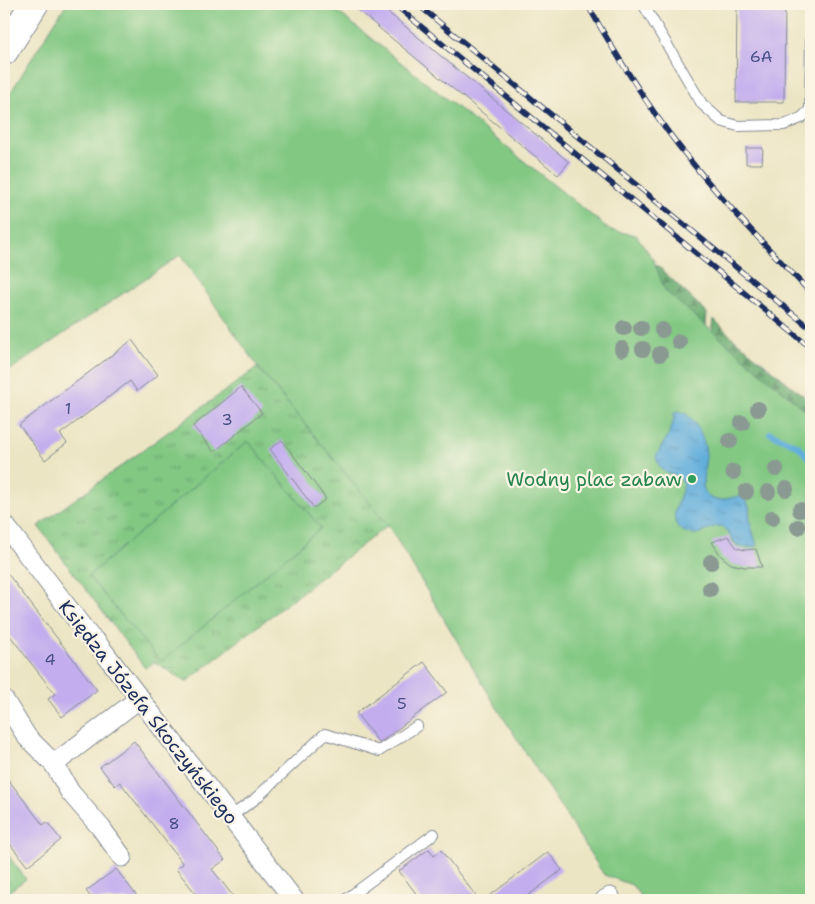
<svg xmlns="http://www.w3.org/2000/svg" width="815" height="904" font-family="'Shantell Sans',sans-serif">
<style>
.grass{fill:url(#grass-tufts);stroke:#4e7c70}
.forest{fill:url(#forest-firs);stroke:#426e68}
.park{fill:#82c883;stroke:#4e7c70}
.water{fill:url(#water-ripples);stroke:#3f6f9d}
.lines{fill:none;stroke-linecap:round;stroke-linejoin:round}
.stream{stroke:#63afdc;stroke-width:6}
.building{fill:#c3adee}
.lane-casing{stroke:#848a91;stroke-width:12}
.street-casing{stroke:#848a91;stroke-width:21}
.secondary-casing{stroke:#848a91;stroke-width:30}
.lane{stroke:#fff;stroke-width:10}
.street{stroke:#fff;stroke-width:19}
.secondary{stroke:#fff;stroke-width:28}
.rail-casing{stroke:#1b2f5e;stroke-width:5.5}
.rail{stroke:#fcf5e5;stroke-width:4;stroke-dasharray:11;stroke-linecap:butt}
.tree{fill:#8a9a92}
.leisure-dot{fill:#2e9e5b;stroke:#fcf5e5;stroke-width:2}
.labels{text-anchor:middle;stroke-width:4.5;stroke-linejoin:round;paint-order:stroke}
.number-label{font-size:16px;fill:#454e82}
.leisure-label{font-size:19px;fill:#27864d;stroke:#fcf5e5;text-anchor:end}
.street-label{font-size:19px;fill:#1b2f5e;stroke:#fcf5e5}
</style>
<defs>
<pattern id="grass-tufts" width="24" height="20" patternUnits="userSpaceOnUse" patternTransform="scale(1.25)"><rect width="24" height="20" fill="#82c883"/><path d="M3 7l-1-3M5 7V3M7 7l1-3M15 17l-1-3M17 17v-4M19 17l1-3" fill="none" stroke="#6aa36e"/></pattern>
<pattern id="forest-firs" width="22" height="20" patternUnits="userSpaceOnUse" patternTransform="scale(1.25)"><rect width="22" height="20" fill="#69ac71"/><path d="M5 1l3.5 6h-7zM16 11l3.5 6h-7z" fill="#568c60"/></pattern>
<pattern id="water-ripples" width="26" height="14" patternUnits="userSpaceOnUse" patternTransform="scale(1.25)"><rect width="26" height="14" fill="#63afdc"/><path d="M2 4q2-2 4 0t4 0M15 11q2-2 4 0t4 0" fill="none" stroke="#518fb6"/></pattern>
</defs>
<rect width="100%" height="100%" fill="#fcf5e5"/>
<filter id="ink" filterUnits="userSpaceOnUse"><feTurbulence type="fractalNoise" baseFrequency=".02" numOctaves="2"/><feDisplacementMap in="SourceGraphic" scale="10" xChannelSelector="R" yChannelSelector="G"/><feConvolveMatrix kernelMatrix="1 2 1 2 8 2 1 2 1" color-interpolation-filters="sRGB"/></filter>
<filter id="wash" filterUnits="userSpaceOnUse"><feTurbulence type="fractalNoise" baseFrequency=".0096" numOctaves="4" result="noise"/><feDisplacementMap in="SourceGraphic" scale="20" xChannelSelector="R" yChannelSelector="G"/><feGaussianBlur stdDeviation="1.12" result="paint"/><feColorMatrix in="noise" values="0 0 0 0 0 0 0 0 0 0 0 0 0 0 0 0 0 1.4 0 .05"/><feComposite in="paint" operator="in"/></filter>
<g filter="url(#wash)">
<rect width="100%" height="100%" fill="#ece5c4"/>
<!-- grass -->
<g class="grass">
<polygon points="258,367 388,525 186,682 155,662 145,668 38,526"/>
<polygon points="4,850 26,879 4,895"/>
</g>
<!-- forest -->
<g class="forest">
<polygon points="617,260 658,266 707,313 704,352"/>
<polygon points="714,319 732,337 811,402 811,429 709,356"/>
</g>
<!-- park -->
<g class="park">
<polygon points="66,4 328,4 610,230 636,235 653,259 665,291 811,415 811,900 643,900 632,885 604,875 494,703 388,525 258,367 180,255 4,374 4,103"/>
<polygon points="248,441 321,528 161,662 88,576"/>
</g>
<!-- water -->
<path class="water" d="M676,411c7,0 12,4 16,9 9,10 13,22 14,35 0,13 -11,41 10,45 8,1 18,-4 27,-4l6,10 1,16 7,24c-25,4 -20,-5 -35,-20 -10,-1 -13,5 -22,7 -5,2 -11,1 -15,-1 -21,-10 -4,-33 -1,-47 -6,-17 -22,-4 -28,-28 7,-15 18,-26 18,-43z"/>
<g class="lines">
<!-- stream -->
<polyline class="stream" points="770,433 798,446 811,460"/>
</g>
<g id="blocks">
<!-- building -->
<g class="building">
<polygon points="350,4 378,4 569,162 558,175"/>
<polygon points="737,4 785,4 784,102 736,102"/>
<polygon points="746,148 763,148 762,164 746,164"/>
<polygon points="132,340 158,375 137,391 130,381 60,434 67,443 45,460 19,425"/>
<polygon points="241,387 262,413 214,452 193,426"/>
<polygon points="282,440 326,499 314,508 270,449"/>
<polygon points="728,536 737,548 745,550 756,549 762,567 745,567 731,564 721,556 712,542"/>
<polygon points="4,569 97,690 62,717 48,699 55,694 4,628"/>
<polygon points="424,662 447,692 379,743 356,713"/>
<polygon points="134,741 225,860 212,869 236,900 201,900 176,869 183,864 120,782 115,786 100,767"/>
<polygon points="4,774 43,825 47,822 61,840 27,866 4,836"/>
<polygon points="429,849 434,856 441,850 479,900 421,900 399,871"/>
<polygon points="548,852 562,870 522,900 484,900"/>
<polygon points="116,869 140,900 93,900 86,891"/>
</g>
</g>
</g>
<g filter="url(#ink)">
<use href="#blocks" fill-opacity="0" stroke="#848a91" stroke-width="1"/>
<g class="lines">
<!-- lane casing -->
<g class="lane-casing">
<g id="lane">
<polyline points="643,4 702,104 721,121 738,126 784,125 801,118 810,110 811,35"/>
<polyline points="231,816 254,800 325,734 379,751 417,726"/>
<polyline points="345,900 434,834"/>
</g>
</g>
<!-- street casing -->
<g class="street-casing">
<g id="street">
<polyline points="4,524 90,637 97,643 294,900"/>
<polyline points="4,700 27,737 54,764"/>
<polyline points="122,857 101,828 70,792 54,764 140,698"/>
<polyline points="605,900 610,897"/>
</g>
</g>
<!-- secondary casing -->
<g class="secondary-casing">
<polyline id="secondary" points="4,51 34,4"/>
</g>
<!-- lane -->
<use href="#lane" class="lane"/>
<!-- street -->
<use href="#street" class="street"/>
<!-- secondary -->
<use href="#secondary" class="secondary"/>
<!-- rail casing -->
<g class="rail-casing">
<g id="rail">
<polyline points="394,4 811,348"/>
<polyline points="417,4 811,329"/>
<path d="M587,4c28,49 57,97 91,141 41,53 87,100 133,148"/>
</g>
</g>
<!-- rail -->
<use href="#rail" class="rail"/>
</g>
<!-- trees -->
<g class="tree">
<circle cx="624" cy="328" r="8"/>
<circle cx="641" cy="328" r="8"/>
<circle cx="662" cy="330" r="8"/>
<circle cx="679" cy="342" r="8"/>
<circle cx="622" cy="349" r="8"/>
<circle cx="643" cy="349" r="8"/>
<circle cx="660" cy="354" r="8"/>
<circle cx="758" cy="409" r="8"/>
<circle cx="742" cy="423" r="8"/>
<circle cx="730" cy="441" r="8"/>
<circle cx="776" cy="469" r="8"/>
<circle cx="733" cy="472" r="8"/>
<circle cx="786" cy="489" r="8"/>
<circle cx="746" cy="492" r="8"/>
<circle cx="768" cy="492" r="8"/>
<circle cx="800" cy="510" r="8"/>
<circle cx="772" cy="518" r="8"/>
<circle cx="798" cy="527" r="8"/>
<circle cx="711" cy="562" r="8"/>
<circle cx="710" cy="589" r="8"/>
</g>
</g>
<!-- markers -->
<circle class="leisure-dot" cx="692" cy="479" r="5"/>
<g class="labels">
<!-- number labels -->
<g class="number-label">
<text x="761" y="62">6A</text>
<text x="68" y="414">1</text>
<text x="227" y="425">3</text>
<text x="50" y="665">4</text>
<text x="402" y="709">5</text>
<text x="174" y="829">8</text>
</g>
<!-- leisure labels -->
<g class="leisure-label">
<text x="682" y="486">Wodny plac zabaw</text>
</g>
<!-- street labels -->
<g class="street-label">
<text transform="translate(149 712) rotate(52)" y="7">Księdza Józefa Skoczyńskiego</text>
</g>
</g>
<!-- margin -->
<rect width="815" height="904" fill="none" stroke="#fcf5e5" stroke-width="20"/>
</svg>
